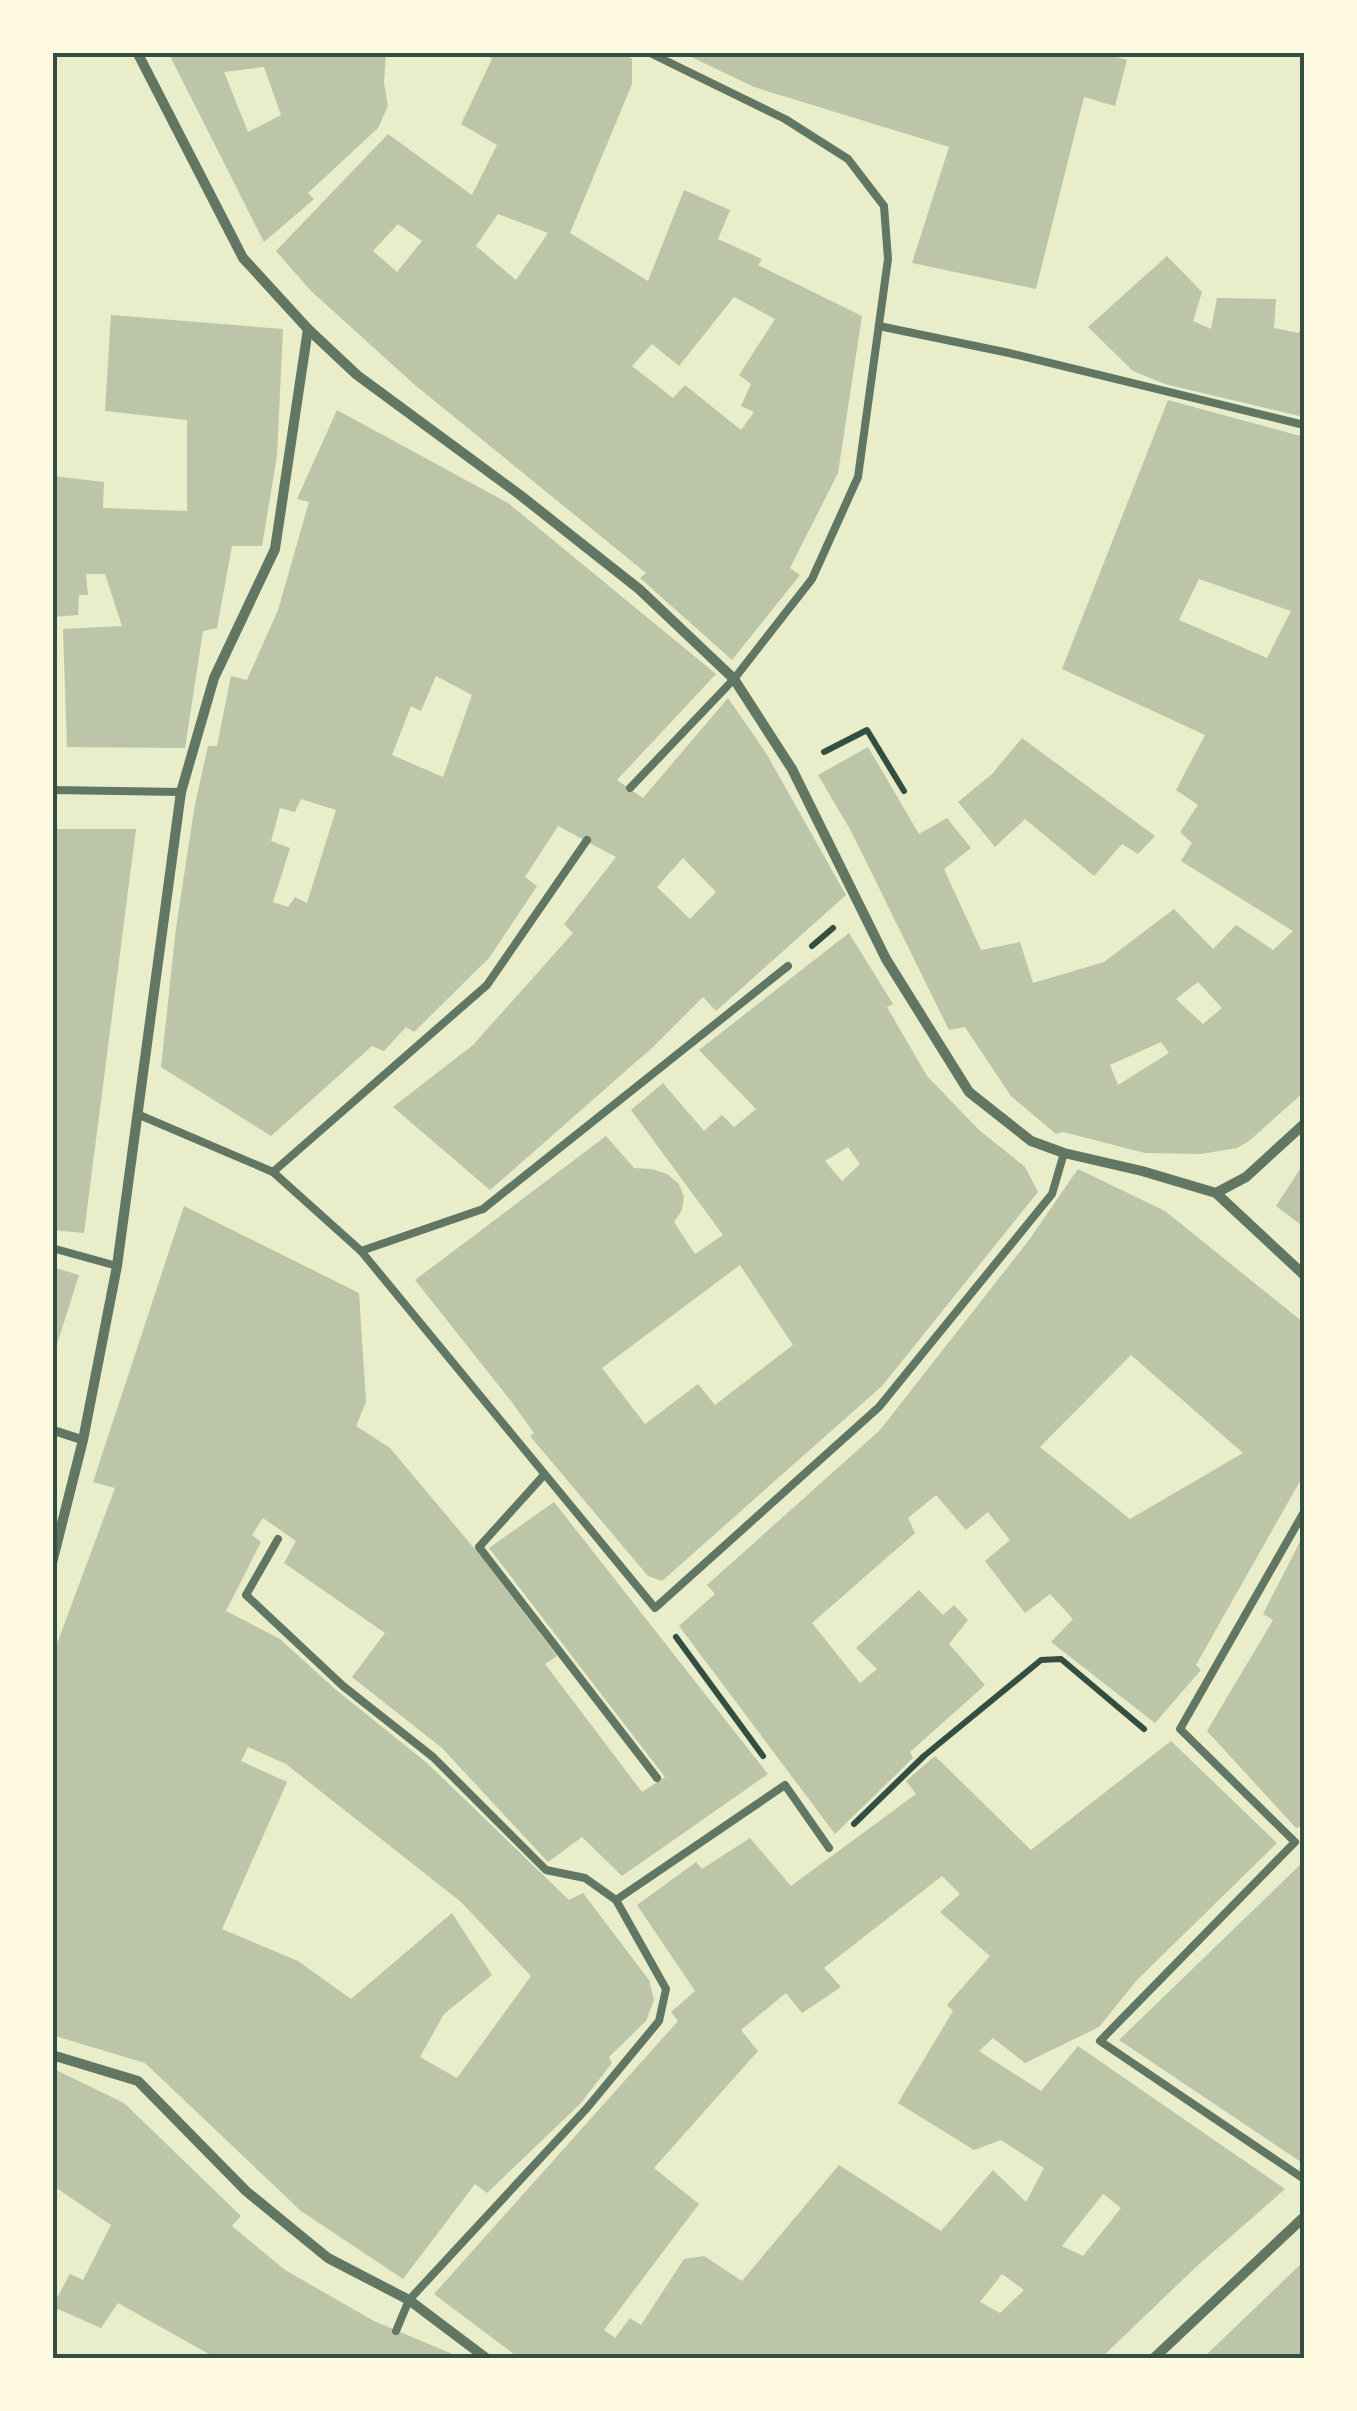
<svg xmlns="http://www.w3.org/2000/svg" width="1357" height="2411" font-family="Signika,sans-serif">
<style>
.building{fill:#bcc5a7;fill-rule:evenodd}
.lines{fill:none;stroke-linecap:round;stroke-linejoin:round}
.path{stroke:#344e41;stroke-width:6}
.service{stroke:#617663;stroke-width:8}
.pedestrian{stroke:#617663;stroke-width:9}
.minor{stroke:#617663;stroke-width:10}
.neatline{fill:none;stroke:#344e41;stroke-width:4}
</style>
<rect width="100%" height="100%" fill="#e9edc9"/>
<!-- building -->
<g class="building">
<path d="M168,52h218l-2,31 4,23 -10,22 -70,65 6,6 -50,43zM264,67l17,48 -33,17 -24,-60z"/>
<path d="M481,52h140l11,7v25l-62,149 78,48 36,-91 46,20 -12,29 44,20 -4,6 104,51 -24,157 -48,95 10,7 -68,85 -92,-82 6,-5 -231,-188 -104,-94 -35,-40 112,-117 84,61 25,-50 -36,-21 31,-65zM498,214l50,19 -32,47 -40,-34zM398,224l24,17 -25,31 -24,-21zM734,297l41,22 -36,56 12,9 -10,22 13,6 -13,18 -56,-45 -12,13 -41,-32 20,-22 27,22z"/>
<polygon points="681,52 1101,52 1127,60 1115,106 1084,97 1036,289 912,263 949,147 754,87"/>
<polygon points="1167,256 1202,292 1193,321 1211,329 1217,298 1276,299 1274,328 1299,333 1304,316 1304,417 1165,384 1133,371 1088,327"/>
<polygon points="111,315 283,329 277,456 262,546 232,546 217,628 203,631 185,748 67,747 63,629 122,626 105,574 86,574 88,595 79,595 78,615 52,617 52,476 104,482 103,508 187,511 187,420 105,411"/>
<path d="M1168,400l136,37v655l-55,49 -12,7 -36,6 -56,-1 -82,-21 -7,2 -45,-38 -46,-69 -16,3 -98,-199 -33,-56 50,-28 51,87 28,-16 24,30 -27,21 37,81 39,-8 13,41 71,-21 70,-53 39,40 23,-24 37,25 20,-19 -112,-70 11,-18 -12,-11 18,-27 -22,-15 29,-55 -143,-66zM1199,579l92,32 -24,47 -88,-38zM1198,982l24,26 -19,16 -27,-25zM1161,1042l8,11 -51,32 -8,-20z"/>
<path d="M337,410l171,93 208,171 -99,106 26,18 85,-100 38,55 80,142 -130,116 -13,-14 -50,50 -163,143 -97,-83 80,-62 100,-112 -9,-9 52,-67 -58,-31 -33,51 12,9 -48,72 -75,74 -8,-5 -22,24 -12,-5 -101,90 -110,-69 15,-139 19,-124 13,-58h9l14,-70 16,4 31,-70 31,-108 -12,-3zM436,676l36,19 -29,82 -51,-22 19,-49 10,5zM301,799l35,11 -29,93 -12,-6 -7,10 -15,-5 17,-54 -19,-7 9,-33 15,4zM683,858l33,34 -26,27 -33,-32z"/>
<polygon points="1022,738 1155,836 1138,854 1122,844 1094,876 1025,819 995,847 958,802 992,774"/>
<polygon points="52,829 136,829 84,1233 52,1230"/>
<path d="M849,933l44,71 -6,3 40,69 52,54 46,37 13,25 -156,194 -220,195 -14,-5 -118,-140 4,-3 -23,-32 -96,-121 191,-144 28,32 18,1 15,5 12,10 5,13 -2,13 -8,12 21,32 28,-19 -92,-125 32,-27 41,48 18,-16 12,12 22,-18 -57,-59zM848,1147l12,17 -18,17 -17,-20zM740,1265l53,80 -78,60 -17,-21 -53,40 -43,-56z"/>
<polygon points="1304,1163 1304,1227 1276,1206"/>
<path d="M1078,1169l87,42 139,112v151l-108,191 5,5 -46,53 -104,-81 22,-23 -23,-25 -25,19 -40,-52 25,-21 -22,-28 -22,18 -30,-35 -28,23 7,15 -103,90 48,60 17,-14 -21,-21 63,-58 24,25 11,-10 14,15 -19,24 36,41 -75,67 3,6 -78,76 -156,-208 36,-32 -8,-9 173,-155 149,-190zM1131,1355l112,98 -113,66 -90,-72z"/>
<path d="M184,1206l175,87 7,109 -10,24 34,22 94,112 73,96 -12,8 97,128 23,-15 -176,-229 65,-46 214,272 -146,102 -40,-39 -34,25 -106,-114 -90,-71 33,-44 -101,-70 12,-22 -33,-23 -11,17 9,7 -35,69 54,28 55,50 92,74 142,137 14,-7 66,87 5,20 -8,21 -37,36 3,6 -32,41 -93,89 -12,-9 -72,95 -102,-68 -156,-148 -93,-28v-378l63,-169 -22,-6zM248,1747l38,17 175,138 70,74 -74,102 -37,-21 24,-43 48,-39 -40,-62 -101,86 -53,-38 -76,-32 65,-147 -46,-21z"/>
<polygon points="52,1267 79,1275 53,1357 52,1357"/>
<polygon points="1304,1534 1304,1825 1296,1828 1207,1731 1273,1620 1263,1614"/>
<path d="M1171,1741l106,102 -140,137 -38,47 -74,36 -32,-25 -14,13 62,40 37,-45 207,143 -88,77 -96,92h-582l-85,-64 244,-273 -7,-9 24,-21 -58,-86 59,-43 6,7 48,-31 41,48 125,-92 -10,-13 29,-25 96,94zM942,1876l18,18 -20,18 50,44 -43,49 6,6 -55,92 76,47 27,-10 43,28 -18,34 -33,-32 -52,61 -102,-66 -97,116 -38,-25 -20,3 -43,66 -11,-7 -15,20 -11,-8 95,-126 -45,-36 104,-117 -17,-21 45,-37 16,20 39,-26 -17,-19zM1103,2194l18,14 -38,48 -21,-10zM1002,2274l22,16 -24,23 -20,-11z"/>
<polygon points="1304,1861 1304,2164 1119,2040"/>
<polygon points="52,2068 124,2103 241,2216 232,2226 285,2270 374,2321 462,2358 216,2358 118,2303 101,2328 58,2309 52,2320 52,2294 58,2296 70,2274 83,2280 111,2225 52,2185"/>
<polygon points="1304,2261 1304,2358 1203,2358"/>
</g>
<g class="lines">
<!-- path -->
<g class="path">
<polyline points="824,752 867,730 904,791"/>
<polyline points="812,946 833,928"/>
<polyline points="676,1637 763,1756"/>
<polyline points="854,1824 924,1756 1041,1660 1061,1659 1144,1729"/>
</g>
<!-- service -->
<g class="service">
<polyline points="879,326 1009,353 1304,425"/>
<polyline points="630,788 734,679 812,579 858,477 888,259 884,206 848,159 785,119 648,52"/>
<polyline points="52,790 181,792"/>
<polyline points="137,1114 273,1172 361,1251 655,1608 879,1407 1052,1194 1064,1153"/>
<polyline points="273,1172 487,985 587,840"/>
<polyline points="52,1248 117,1266"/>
<polyline points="361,1251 483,1209 788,966"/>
<polyline points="544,1475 479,1547 657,1778"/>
<polyline points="1304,1512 1180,1729 1295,1842 1100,2041 1304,2179"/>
<polyline points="278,1539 246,1595 343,1686 433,1757 546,1870 585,1878 616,1900"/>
<polyline points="396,2331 409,2300 587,2108 659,2021 666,1989 616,1900 785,1785 829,1848"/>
</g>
<!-- pedestrian -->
<polyline class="pedestrian" points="52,1430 83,1440"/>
<!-- minor -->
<g class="minor">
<polyline points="137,52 243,258 308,329 357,375 520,495 639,589 734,679 792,769 886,959 969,1092 1031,1141 1064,1153 1142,1171 1216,1193 1304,1275"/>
<polyline points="1216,1193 1246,1177 1304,1124"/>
<polyline points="52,1563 83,1440 117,1266 181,792 214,678 275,549 308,329"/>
<polyline points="52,2055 138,2081 246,2191 328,2258 409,2300 486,2358"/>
<polyline points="1154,2358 1304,2217"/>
</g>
</g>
<!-- border -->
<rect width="1357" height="2411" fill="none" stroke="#fefae0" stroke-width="110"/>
<rect x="55" y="55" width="1247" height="2301" class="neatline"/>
</svg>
